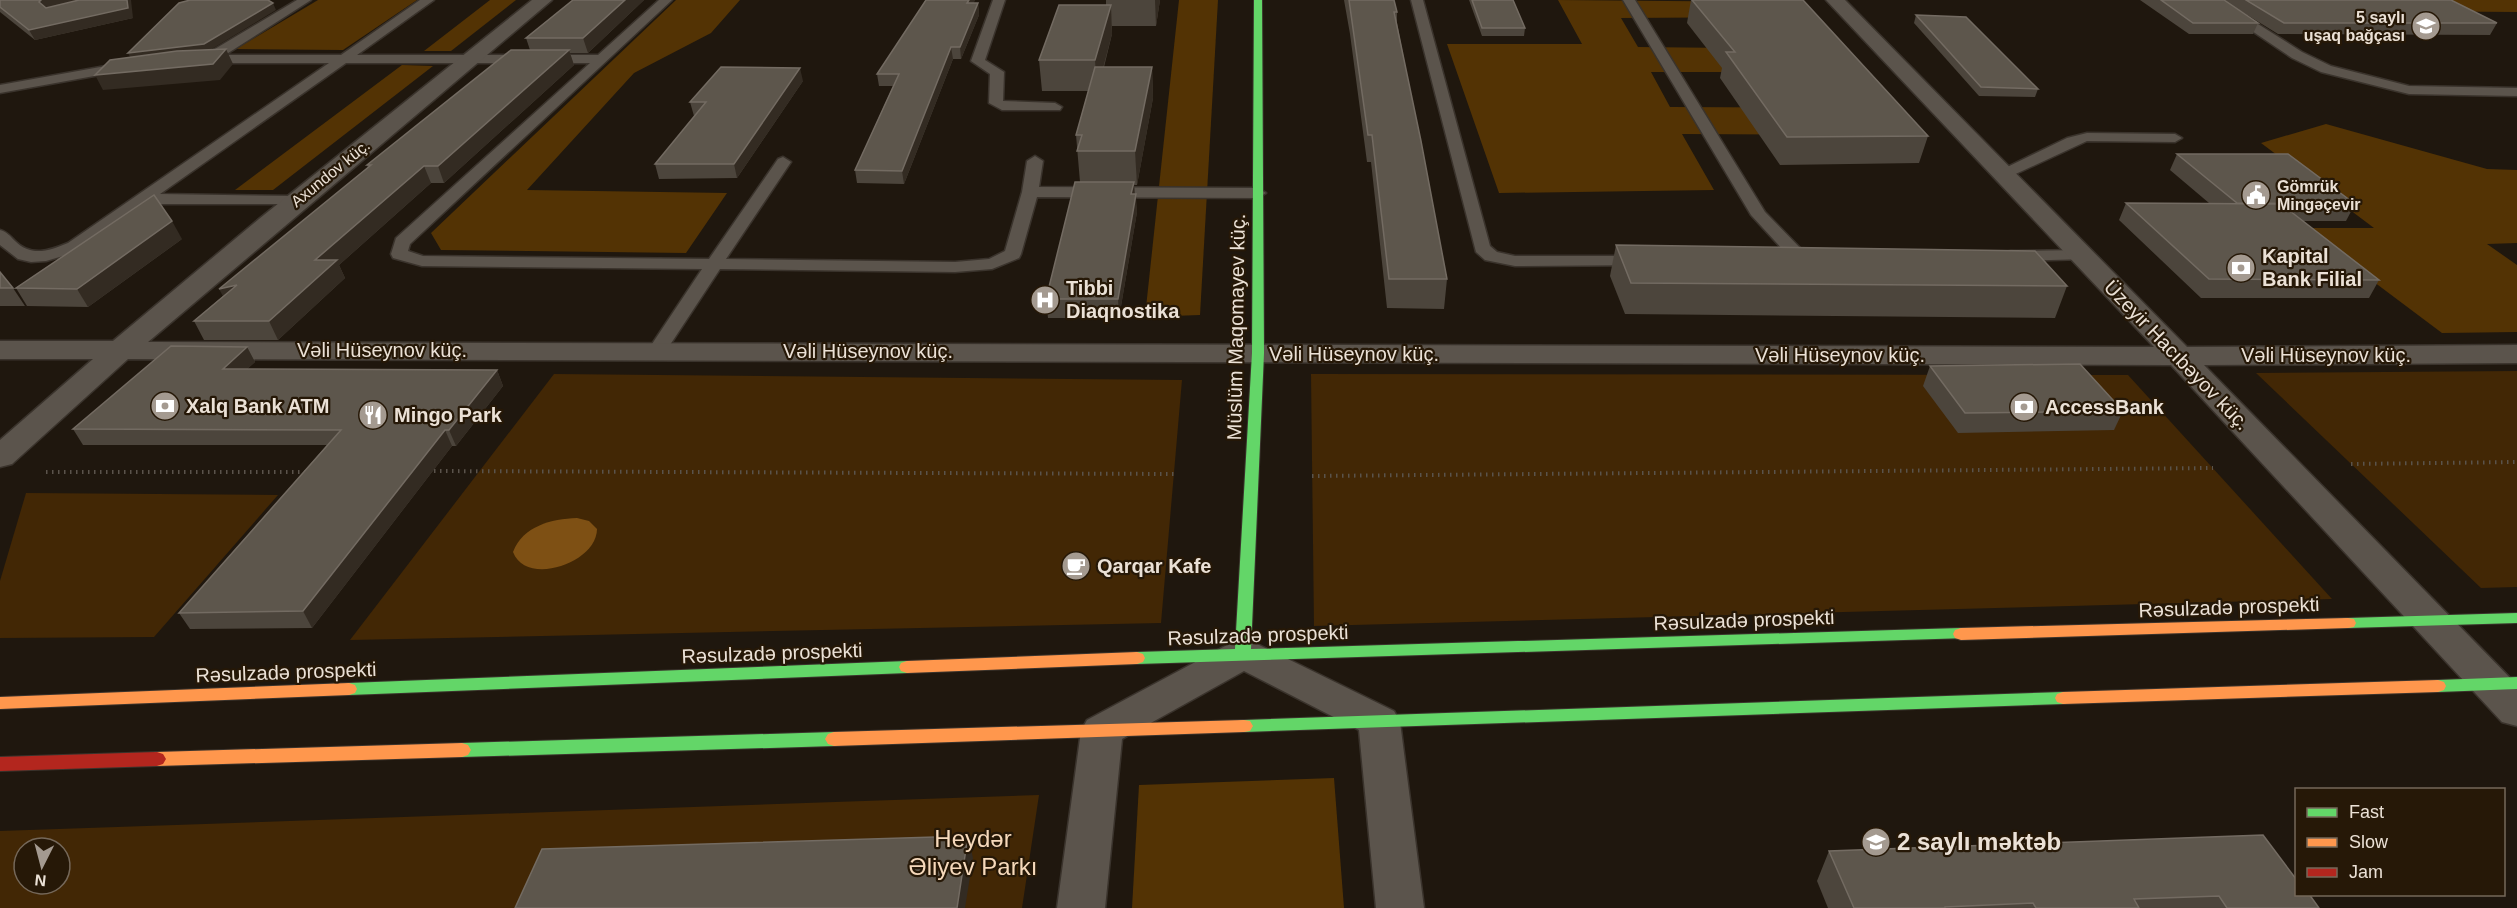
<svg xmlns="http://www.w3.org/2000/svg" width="2517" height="908" font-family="Arial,sans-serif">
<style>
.green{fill:#422705;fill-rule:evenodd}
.forest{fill:#533304}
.water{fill:#7e5014}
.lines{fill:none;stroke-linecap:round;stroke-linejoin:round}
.lane-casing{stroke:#3a332c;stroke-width:3}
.street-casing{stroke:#3a332c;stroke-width:3}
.fast-casing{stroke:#3a332c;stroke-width:2}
.slow-casing{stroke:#3a332c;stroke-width:2}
.jam-casing{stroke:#3a332c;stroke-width:2}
.path{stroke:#5a534b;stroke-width:4;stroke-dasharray:1.5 4.5;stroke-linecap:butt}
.lane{fill:#5b544c;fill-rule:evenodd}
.street{fill:#5b544c;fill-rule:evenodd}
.fast{fill:#63d668;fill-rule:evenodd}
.slow{fill:#ff974d;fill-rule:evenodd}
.jam{fill:#b3261e;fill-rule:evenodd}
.wall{fill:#4c453c}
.shaded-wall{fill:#332b22}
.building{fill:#5d564c;stroke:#736b62;stroke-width:1.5}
.labels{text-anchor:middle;stroke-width:4.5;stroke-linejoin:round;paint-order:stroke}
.far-poi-label{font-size:16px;font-weight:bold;fill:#ebe1d6;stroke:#261807;text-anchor:end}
.far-street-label{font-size:16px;fill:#ebe1d6;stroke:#261807}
.poi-label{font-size:20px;font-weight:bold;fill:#ebe1d6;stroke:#261807;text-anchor:start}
.street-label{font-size:20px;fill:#ebe1d6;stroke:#261807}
.near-park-label{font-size:24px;fill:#f6d9bb;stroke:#261807}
.near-poi-label{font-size:24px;font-weight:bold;fill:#ebe1d6;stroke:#261807;text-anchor:start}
</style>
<rect width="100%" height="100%" fill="#1f170e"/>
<!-- green -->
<g class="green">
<polygon points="2517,371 2517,587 2481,588 2256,373"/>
<polygon points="554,374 1182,380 1161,623 350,640"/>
<polygon points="1311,374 2128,375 2332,599 1314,626"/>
<polygon points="26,493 278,495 154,637 0,638 0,581"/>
<path d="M1039,795l-17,113h-1022v-77zM24,848h36v36h-36z"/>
</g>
<!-- forest -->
<g class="forest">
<polygon points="318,0 417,0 343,50 236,49"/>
<polygon points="490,0 516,0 451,51 424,51"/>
<polygon points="676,0 740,0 711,33 634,73 527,190 727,193 686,253 441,250 431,233"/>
<polygon points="1179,0 1218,0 1200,315 1145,317"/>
<polygon points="1558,0 1787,2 1800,17 1621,18 1638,47 1828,49 1848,72 1651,72 1670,107 1880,108 1901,135 1682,134 1714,190 1499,193 1447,44 1582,44"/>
<polygon points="2237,0 2517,0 2517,12 2253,10"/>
<polygon points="402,65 433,66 273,190 235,190"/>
<polygon points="2326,124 2487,169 2517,170 2517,243 2487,244 2517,265 2517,332 2442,333 2302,228 2374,228 2261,143"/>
<polygon points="1334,778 1344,908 1132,908 1139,785"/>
</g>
<!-- water -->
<path class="water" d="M577,518l12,3 8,8c0,34 -71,58 -84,23 10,-26 38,-33 64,-34z"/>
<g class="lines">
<!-- lane casing -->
<g class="lane-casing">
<g id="lane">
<path d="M297,0h14l-86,55h116l79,-55h14l-77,55h241l61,-55h13l-262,244 -2,7 15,5 286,3 69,-100 5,-2 8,5 -65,97 229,3 34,-3 16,-8 17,-59 5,-31 8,-5 8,5 -4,26 219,1 8,5 -8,5 -221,-1 -16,57 -2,4 -27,11 -37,3 -235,-3 -56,85h-14l-2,-4 54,-81 -280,-3 -29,-8 -2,-4 5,-16 194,-175h-244l-186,131 135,2 6,2 2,3 -2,3h-155l-66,47 -34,10 -15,1 -13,-3 -18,-14v-15c7,2 10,6 15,11 16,16 34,10 53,2l261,-180h-125l-6,-4z"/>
<polygon points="993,0 1005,0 985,60 1004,72 1003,101 1055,103 1062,107 1060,110 1002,110 989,103 990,74 971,61"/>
<polygon points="1411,0 1423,0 1490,246 1497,252 1515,256 1641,256 1647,257 1650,261 1647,265 1515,266 1485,260 1476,252"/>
<polygon points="1623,0 1635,0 1765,212 1808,256 1811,260 1808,264 1796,264 1751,215"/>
<polygon points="2206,0 2220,0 2302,52 2331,66 2409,86 2517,88 2517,96 2409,94 2321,72 2292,58"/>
<polygon points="128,62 133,63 135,66 133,69 0,93 0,85"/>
<polygon points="2087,133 2175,134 2182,138 2175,142 2087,141 2009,177 2004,179 1996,174 1999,171 2067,138"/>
<polygon points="2082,250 2088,251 2090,255 2088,259 2011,261 2005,260 2003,256 2005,252 2011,251"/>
</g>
</g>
<!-- street casing -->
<g class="street-casing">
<g id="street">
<polygon points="532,0 552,0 148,342 2154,347 1826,0 1845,0 2187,347 2517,345 2517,363 2204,365 2517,685 2517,726 2502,722 2171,365 128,359 12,464 0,467 0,440 93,359 0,359 0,341 113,341 259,219"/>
<polygon points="1243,640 1257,644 1394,711 1400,722 1424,908 1376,908 1359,730 1244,671 1122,739 1105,908 1057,908 1081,731 1087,720 1229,644"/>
</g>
</g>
<!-- fast casing -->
<g class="fast-casing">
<g id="fast">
<polygon points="1254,0 1262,0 1264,353 1251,649 1961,628 1967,630 1969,634 1967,638 1137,664 1131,662 1129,658 1131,654 1137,652 1235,649 1252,353"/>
<polygon points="2517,613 2517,623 2348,628 2342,627 2340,623 2342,619 2348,618"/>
<polygon points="907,661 913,663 915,667 913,671 907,673 349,695 343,693 341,689 343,685 349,683"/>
<polygon points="2517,677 2517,689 2438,692 2432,690 2430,686 2432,682 2438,680"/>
<polygon points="2063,692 2069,694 2071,698 2069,702 2063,704 1244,732 1238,731 1235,726 1238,721 1244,720"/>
<polygon points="834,732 840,734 843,739 840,744 834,746 462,757 456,755 453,750 456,745 462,743"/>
</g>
</g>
<!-- slow casing -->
<g class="slow-casing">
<g id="slow">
<polygon points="2348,618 2354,619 2356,623 2354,627 2348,628 1961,640 1955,638 1953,634 1955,630 1961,628"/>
<polygon points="1137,652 1143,654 1145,658 1143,662 1137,664 907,673 901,671 899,667 901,663 907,661"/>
<polygon points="2438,680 2444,682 2446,686 2444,690 2438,692 2063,704 2057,702 2055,698 2057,694 2063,692"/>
<polygon points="349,683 355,685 357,689 355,693 349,695 0,709 0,697"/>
<polygon points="1244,720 1250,721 1253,726 1250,731 1244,732 834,746 828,744 825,739 828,734 834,732"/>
<polygon points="462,743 468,745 471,750 468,755 462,757 157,766 151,764 148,759 151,754 157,752"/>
</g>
</g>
<!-- jam casing -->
<g class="jam-casing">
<polygon id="jam" points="157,752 163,754 166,759 163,764 157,766 0,771 0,757"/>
</g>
<!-- path -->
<g class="path">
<polyline points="2351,464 2517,462"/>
<polyline points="428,471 1174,474"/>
<polyline points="46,472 307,472"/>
<polyline points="1312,476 2213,468"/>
</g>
<!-- lane -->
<use href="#lane" class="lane"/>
<!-- street -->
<use href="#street" class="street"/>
<!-- fast -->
<use href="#fast" class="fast"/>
<!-- slow -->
<use href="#slow" class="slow"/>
<!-- jam -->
<use href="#jam" class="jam"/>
</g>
<!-- wall -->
<g class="wall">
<polygon points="0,0 133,18 35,40 0,12"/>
<polygon points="573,0 644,0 588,53 570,53 574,65 444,183 431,183 339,265 345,278 278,340 204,340 194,321 223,296 368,168 367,165 530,50 526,38"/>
<polygon points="926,0 975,0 973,3 978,3 979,15 961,59 953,59 904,184 857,183 855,170 893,86 879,86 877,74"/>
<polygon points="1106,0 1160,0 1156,26 1112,26 1112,34 1104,67 1152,67 1153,98 1137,185 1134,185 1137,212 1119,318 1048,318 1046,299 1080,182 1076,135 1088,91 1042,91 1039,60 1106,5"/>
<polygon points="1344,0 1394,0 1397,12 1397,23 1447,279 1444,309 1387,308 1371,162 1367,162 1350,34"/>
<polygon points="1469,0 1513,0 1525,28 1524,36 1482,36"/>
<polygon points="1691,0 1803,0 1928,136 1919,163 1780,165 1720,78 1722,68 1687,23"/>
<polygon points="2140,0 2451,0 2497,23 2490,35 2278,34 2231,5 2258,23 2253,34 2189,34"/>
<polygon points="1916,15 2038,89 2035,97 1979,96 1914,23"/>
<polygon points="803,81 737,178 659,179 655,164 695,116 694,116 690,102"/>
<polygon points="2177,154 2355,204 2346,221 2303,221 2379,280 2369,298 2201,298 2119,220 2126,203 2209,203 2170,170"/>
<polygon points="182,239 88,307 27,306 16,288"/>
<polygon points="1616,245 2067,286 2055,318 1625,314 1610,276"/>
<polygon points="0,272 13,288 25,306 0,306"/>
<polygon points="247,347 255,362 247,369 497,370 503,386 456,446 452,446 312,628 190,629 179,613 327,445 83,445 73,429"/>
<polygon points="1930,366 2123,411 2114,430 1958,433 1923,386"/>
<polygon points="1829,851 2319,908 1828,908 1817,881"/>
</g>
<!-- shaded-wall -->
<g class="shaded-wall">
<polygon points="41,0 79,0 45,12 39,2"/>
<polygon points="127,0 131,0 133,18 35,40 29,30"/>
<polygon points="625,0 644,0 588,53 583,38"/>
<polygon points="969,0 975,0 969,15 967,3"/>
<polygon points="1155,0 1160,0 1156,26"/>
<polygon points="273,3 276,10 207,52 132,61 128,53"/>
<polygon points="978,3 979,15 961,59 960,47"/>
<polygon points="1111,5 1112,34 1097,91 1095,60"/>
<polygon points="951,47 953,59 904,184 902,171"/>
<polygon points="226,49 233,64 220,80 103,90 95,75"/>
<polygon points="569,50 574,65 444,183 438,166"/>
<polygon points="1152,67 1153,98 1137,185 1135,151"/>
<polygon points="800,68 803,81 737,178 734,164"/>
<polygon points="424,166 431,183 339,265 345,278 278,340 269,321 315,260"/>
<polygon points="1134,182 1135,200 1131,194"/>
<polygon points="1136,194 1137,212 1119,318 1118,299"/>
<polygon points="172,221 182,239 88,307 77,289"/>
<polygon points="237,285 229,307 219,289"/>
<polygon points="247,347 255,362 231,384 223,369"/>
<polygon points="497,370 503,386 456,446 449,430"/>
<polygon points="445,430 452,446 312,628 303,611"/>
<polygon points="968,836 973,858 965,908 957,908"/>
</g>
<!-- building -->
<g class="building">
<polygon points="0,0 41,0 39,2 46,8 79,0 127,0 128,8 29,30 0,7"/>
<polygon points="190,0 268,0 273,3 204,44 128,53 179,3"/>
<polygon points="573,0 625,0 583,38 526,38"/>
<polygon points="926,0 969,0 967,3 978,3 960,47 951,47 902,171 855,170 899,74 877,74"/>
<polygon points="1349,0 1394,0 1397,12 1394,12 1421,141 1447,279 1389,279 1372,135 1368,135"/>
<polygon points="1472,0 1513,0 1525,28 1482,28"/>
<polygon points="1692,0 1803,0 1928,136 1787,137 1726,52 1735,52"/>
<polygon points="2161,0 2224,0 2258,23 2193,23"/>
<polygon points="2246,0 2451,0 2497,23 2284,23"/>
<polygon points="1059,5 1111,5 1095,60 1039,60"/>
<polygon points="1916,15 1966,17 2038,89 1981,87"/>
<polygon points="226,49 213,64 95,75 110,60 177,51"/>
<polygon points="511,50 569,50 438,166 424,166 315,260 337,260 269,321 194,321 237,285 219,289 371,165 367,165"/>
<polygon points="721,67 800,68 734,164 655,164 706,102 690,102"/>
<polygon points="1095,67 1152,67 1135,151 1077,151 1082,135 1076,135"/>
<polygon points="2177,154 2288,154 2355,204 2237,203"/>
<polygon points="1075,182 1134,182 1131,194 1136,194 1118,299 1046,299"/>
<polygon points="154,195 172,221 77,289 16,288"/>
<polygon points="2126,203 2281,204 2379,280 2209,279"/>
<polygon points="1616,245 2035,251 2067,286 1631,283"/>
<polygon points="0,272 13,288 0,288"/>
<polygon points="171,346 247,347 223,369 497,370 449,430 445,430 303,611 179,613 341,430 73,429"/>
<polygon points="2080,364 2123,411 1965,413 1930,366"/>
<polygon points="2263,835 2296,879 2296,894 2309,894 2319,908 2227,908 2219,896 2134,899 2139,908 2036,908 2033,903 1945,907 1945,908 1854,908 1829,851"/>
<polygon points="968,836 957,908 515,908 542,849"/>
</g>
<!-- icons -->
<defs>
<g id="school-disc" transform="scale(1.5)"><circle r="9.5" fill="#a49a90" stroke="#261807"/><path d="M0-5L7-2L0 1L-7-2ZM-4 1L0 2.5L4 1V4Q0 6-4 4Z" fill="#fff"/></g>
<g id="civic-disc" transform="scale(1.5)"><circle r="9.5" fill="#a49a90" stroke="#261807"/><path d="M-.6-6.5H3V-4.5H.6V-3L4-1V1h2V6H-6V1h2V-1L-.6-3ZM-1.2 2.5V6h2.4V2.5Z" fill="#fff"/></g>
<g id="bank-disc" transform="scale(1.5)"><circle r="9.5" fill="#a49a90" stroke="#261807"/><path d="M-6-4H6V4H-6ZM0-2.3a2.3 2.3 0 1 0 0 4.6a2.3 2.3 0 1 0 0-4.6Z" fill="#fff"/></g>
<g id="hospital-disc" transform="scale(1.5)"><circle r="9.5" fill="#a49a90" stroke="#261807"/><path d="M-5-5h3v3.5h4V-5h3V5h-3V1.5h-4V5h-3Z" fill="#fff"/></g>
<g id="restaurant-disc" transform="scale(1.5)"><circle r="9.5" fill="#a49a90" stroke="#261807"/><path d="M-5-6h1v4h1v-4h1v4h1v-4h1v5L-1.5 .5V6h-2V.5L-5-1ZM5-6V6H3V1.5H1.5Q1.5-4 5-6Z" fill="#fff"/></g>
<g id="cafe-disc" transform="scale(1.5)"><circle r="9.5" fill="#a49a90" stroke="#261807"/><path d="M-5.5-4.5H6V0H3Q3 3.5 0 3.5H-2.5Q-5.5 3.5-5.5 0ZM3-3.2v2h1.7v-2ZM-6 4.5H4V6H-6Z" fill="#fff"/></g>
</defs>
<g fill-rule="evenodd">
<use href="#school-disc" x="2426" y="26"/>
<use href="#civic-disc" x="2256" y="195"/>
<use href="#bank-disc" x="2241" y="268"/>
<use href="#hospital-disc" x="1045" y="300"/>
<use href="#bank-disc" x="165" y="406"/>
<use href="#bank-disc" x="2024" y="407"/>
<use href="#restaurant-disc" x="373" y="415"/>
<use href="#cafe-disc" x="1076" y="566"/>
<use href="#school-disc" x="1876" y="842"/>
</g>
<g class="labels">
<!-- far-poi labels -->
<g class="far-poi-label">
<text x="2405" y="23">5 saylı<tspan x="2405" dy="18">uşaq bağçası</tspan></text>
<text x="2277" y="192" text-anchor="start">Gömrük<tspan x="2277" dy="18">Mingəçevir</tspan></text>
</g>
<!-- far-street labels -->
<g class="far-street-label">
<text transform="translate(330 173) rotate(-39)" y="6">Axundov küç.</text>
</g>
<!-- poi labels -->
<g class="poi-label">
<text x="2262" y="263">Kapital<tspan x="2262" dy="23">Bank Filial</tspan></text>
<text x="1066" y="295">Tibbi<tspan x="1066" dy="23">Diaqnostika</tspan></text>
<text x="186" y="413">Xalq Bank ATM</text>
<text x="2045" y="414">AccessBank</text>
<text x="394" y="422">Mingo Park</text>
<text x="1097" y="573">Qarqar Kafe</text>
</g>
<!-- street labels -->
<g class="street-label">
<text transform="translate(1236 327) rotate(-89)" y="7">Müslüm Maqomayev küç.</text>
<text x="382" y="357">Vəli Hüseynov küç.</text>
<text x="868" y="358">Vəli Hüseynov küç.</text>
<text x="1354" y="361">Vəli Hüseynov küç.</text>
<text x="1840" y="362">Vəli Hüseynov küç.</text>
<text transform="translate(2177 355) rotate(46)" y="7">Üzeyir Hacıbəyov küç.</text>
<text x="2326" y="362">Vəli Hüseynov küç.</text>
<text transform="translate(2229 607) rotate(-2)" y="7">Rəsulzadə prospekti</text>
<text transform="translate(1744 620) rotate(-2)" y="7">Rəsulzadə prospekti</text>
<text transform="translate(1258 635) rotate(-2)" y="7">Rəsulzadə prospekti</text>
<text transform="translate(772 653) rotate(-2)" y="7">Rəsulzadə prospekti</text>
<text transform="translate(286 672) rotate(-2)" y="7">Rəsulzadə prospekti</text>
</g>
<!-- near-park labels -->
<g class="near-park-label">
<text x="973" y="847">Heydər<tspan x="973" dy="28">Əliyev Parkı</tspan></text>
</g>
<!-- near-poi labels -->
<g class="near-poi-label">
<text x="1897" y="850">2 saylı məktəb</text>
</g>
</g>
<!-- legend -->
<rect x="2295" y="788" width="210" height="108" fill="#261807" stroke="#75685a" stroke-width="1.5"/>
<rect x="2307" y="808" width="30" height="9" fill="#63d668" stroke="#75685a" stroke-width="1.5"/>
<text x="2349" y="818" font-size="18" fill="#ebe1d6">Fast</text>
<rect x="2307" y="838" width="30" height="9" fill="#ff974d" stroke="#75685a" stroke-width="1.5"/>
<text x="2349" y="848" font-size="18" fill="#ebe1d6">Slow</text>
<rect x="2307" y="868" width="30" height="9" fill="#b3261e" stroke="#75685a" stroke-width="1.5"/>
<text x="2349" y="878" font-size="18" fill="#ebe1d6">Jam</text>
<!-- north arrow -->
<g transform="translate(42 866) rotate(186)"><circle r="28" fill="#261807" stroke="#75685a" stroke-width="1.5"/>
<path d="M0-4.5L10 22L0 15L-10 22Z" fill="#a49a90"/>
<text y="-9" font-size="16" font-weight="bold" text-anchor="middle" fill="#ebe1d6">N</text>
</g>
</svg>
